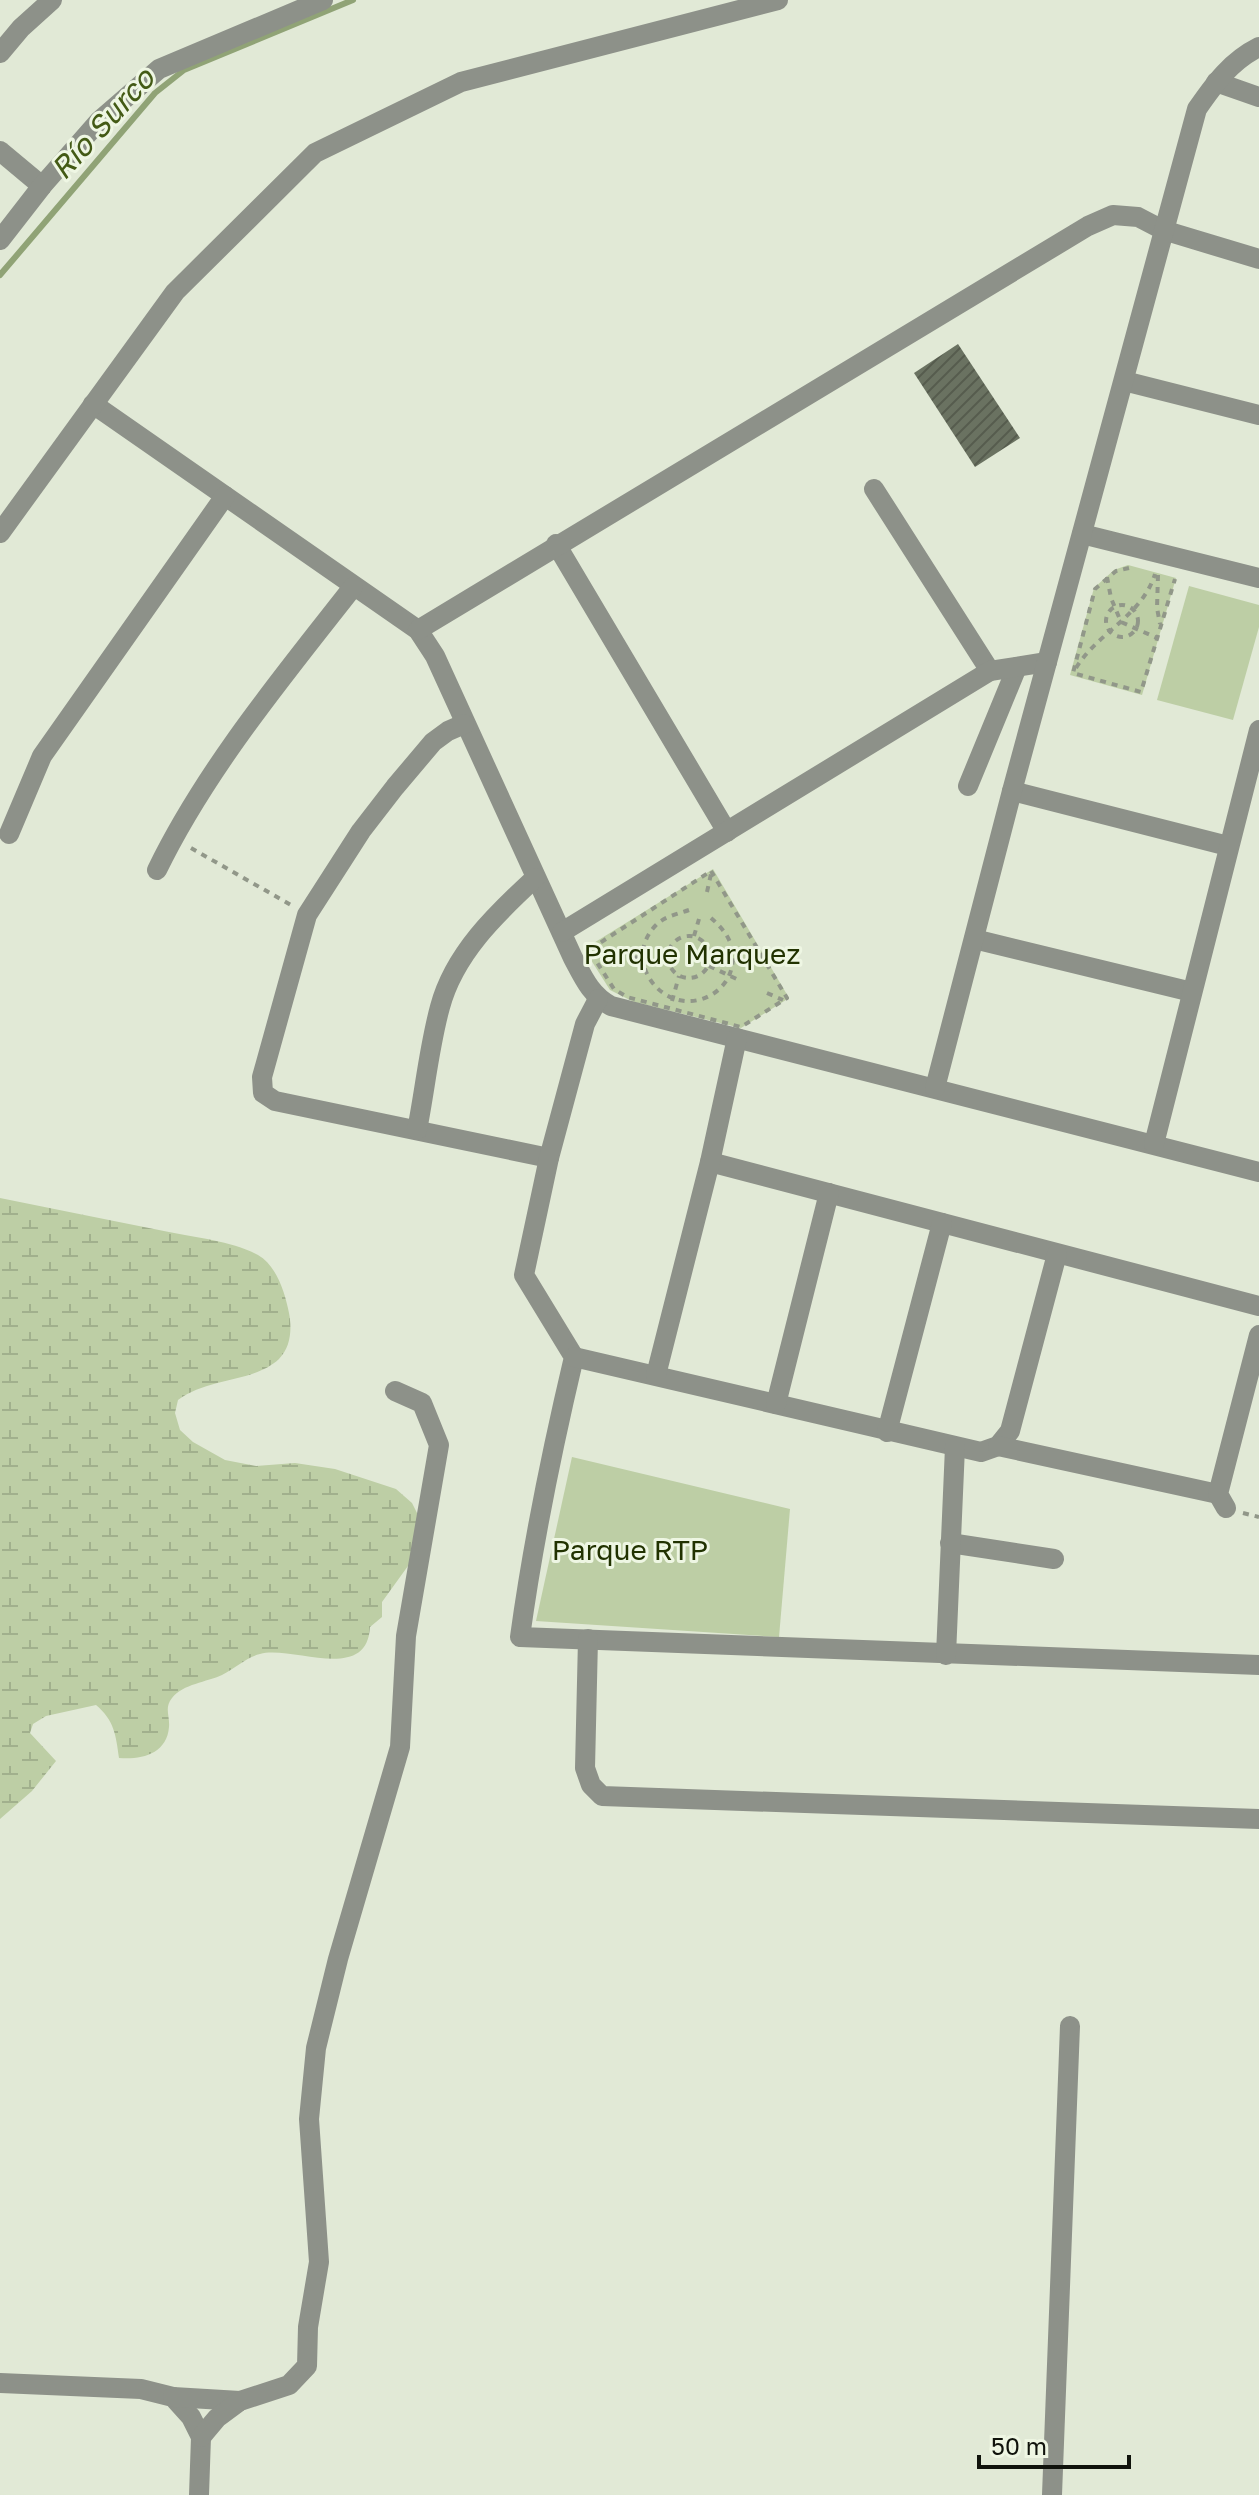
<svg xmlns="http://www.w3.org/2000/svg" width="1259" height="2495" font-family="'Golos Text',sans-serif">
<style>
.wetland{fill:url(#wetland-marsh)}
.park{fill:#bdcea5}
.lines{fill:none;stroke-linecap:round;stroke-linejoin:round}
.stream{stroke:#90a376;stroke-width:6}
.building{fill:url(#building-hatch)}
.path{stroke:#919789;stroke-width:4;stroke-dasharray:6 6;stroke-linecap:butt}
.minor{stroke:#8d9189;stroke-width:20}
.labels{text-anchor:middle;stroke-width:6;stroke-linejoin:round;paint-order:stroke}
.park-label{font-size:28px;fill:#213200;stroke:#eef6e3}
.water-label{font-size:30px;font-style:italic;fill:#435a15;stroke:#eef6e3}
</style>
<defs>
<pattern id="wetland-marsh" width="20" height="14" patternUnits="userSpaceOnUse" patternTransform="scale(2)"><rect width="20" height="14" fill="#bdcea5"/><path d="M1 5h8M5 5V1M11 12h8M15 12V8" fill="none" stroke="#a1b08d"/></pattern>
<pattern id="building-hatch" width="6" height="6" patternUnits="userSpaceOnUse" patternTransform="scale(2)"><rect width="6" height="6" fill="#6a7261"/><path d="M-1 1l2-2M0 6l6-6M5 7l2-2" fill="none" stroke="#565c4e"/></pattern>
</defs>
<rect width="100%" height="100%" fill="#e1e9d6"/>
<!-- wetland -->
<path class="wetland" d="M0,1198c56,11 112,23 169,34 28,6 63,9 89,23 19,11 27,38 31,58 3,16 2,34 -10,46 -26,24 -70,18 -101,41l-3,13 5,17 13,12 32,18 31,6 39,-3 40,6 61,20 16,14 8,16 -7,40 -31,43v15l-12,10c-3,57 -78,18 -110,27 -13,3 -26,15 -38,21 -15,7 -39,9 -50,23 -8,10 -2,17 -3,29 -2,27 -28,33 -50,31 -3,-23 -5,-38 -23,-53l-50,11 -13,8 -3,9 26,28 -24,30 -32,28z"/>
<!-- park -->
<g class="park">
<polygon points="1128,565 1176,578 1142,695 1070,675 1094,588 1114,570"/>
<polygon points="1189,586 1259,605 1259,627 1233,720 1157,700"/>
<polygon points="713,869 789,998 741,1028 634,1002 610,990 584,949"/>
<polygon points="572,1457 790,1509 779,1637 536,1621"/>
</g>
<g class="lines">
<!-- stream -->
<polyline class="stream" points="0,275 155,93 184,70 353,0"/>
</g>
<!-- building -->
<polygon class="building" points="958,344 1020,438 975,467 914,373"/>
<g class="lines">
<!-- path -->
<g class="path">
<polyline points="1129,568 1116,571 1095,589 1073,673 1141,692 1175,579"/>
<polyline points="1158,575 1157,608 1160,624"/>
<polyline points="1107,577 1111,598 1121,622 1157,638"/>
<circle cx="1122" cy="621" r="16"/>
<path d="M1076,668c22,-36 66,-52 79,-94"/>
<polyline points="191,848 291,905"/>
<polygon points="711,871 787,998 741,1027 627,997 614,989 589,950"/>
<polyline points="707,892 711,874"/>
<path d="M689,910c-11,4 -24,6 -33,15 -37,38 11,95 55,70 11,-6 19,-17 21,-29 4,-21 -6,-35 -21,-48"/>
<circle cx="689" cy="957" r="21"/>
<polyline points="694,936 699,919"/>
<polyline points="633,958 668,954"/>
<polyline points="709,966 741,981"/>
<polyline points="767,993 783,1000"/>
<polyline points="672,1001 679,976"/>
<polyline points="1243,1513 1259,1517"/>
</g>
<!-- minor -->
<g class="minor">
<polyline points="0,53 21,28 52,0"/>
<polyline points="1216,82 1259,97"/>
<polyline points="0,151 42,186"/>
<polyline points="0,240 42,186 99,121 159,69 323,0"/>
<polyline points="1124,381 1259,415"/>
<path d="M93,404l325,226 17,26 138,302c11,21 18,37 38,48l648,166"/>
<polyline points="874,489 990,671"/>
<polyline points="0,533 175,292 315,153 461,82 778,0"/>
<polyline points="1082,534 1259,578"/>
<polyline points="556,544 727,832"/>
<polyline points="418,630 1088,226 1113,215 1138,217 1163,230 1259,259"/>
<polyline points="464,724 448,731 433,742 395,787 361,831 307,915 262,1077 263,1093 275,1101 549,1158"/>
<polyline points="968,786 1017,667"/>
<polyline points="1012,791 1228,846"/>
<polyline points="9,834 42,756 225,496"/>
<path d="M157,870c49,-101 127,-195 196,-283"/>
<polyline points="562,932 990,671 1047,662"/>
<polyline points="974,939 1192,992"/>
<path d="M598,999l-13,25 -36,134 -25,117 50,82c-22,93 -41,185 -54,280l739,28"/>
<path d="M935,1088l77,-297 185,-682c18,-26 34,-48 62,-62"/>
<path d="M417,1130c8,-40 12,-83 23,-123 14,-53 56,-93 95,-129"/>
<polyline points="1154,1144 1259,730"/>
<polyline points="710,1162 1259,1306"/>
<polyline points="574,1357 981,1452 998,1446 1010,1431 1057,1254"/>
<polyline points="656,1375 710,1162 737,1038"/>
<polyline points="776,1404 829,1193"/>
<polyline points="887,1432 942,1223"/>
<polyline points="998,1446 1218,1494"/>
<polyline points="1226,1508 1218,1494 1259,1335"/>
<polyline points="950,1543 1054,1559"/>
<polyline points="588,1639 585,1768 591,1785 602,1796 1259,1819"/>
<polyline points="946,1655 955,1447"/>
<polyline points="0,2383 141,2389 173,2397 191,2417 201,2437 199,2495"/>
<polyline points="173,2397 240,2401"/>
<polyline points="201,2437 217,2418 240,2401 289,2385 307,2366 308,2327 319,2262 309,2119 316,2048 338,1959 400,1747 406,1636 439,1445 422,1403 395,1391"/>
<polyline points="1052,2495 1070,2026"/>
</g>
</g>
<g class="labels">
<!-- park labels -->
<g class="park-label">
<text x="692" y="964">Parque Marquez</text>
<text x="630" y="1560">Parque RTP</text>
</g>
<!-- water labels -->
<g class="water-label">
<text transform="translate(103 124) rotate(-48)" y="10">Río Surco</text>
</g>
</g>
<!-- scale -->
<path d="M979 2455v12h150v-12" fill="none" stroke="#10130c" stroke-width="4"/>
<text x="991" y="2455" font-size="24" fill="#10130c" stroke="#eef6e3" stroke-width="6" paint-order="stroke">50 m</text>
</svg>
